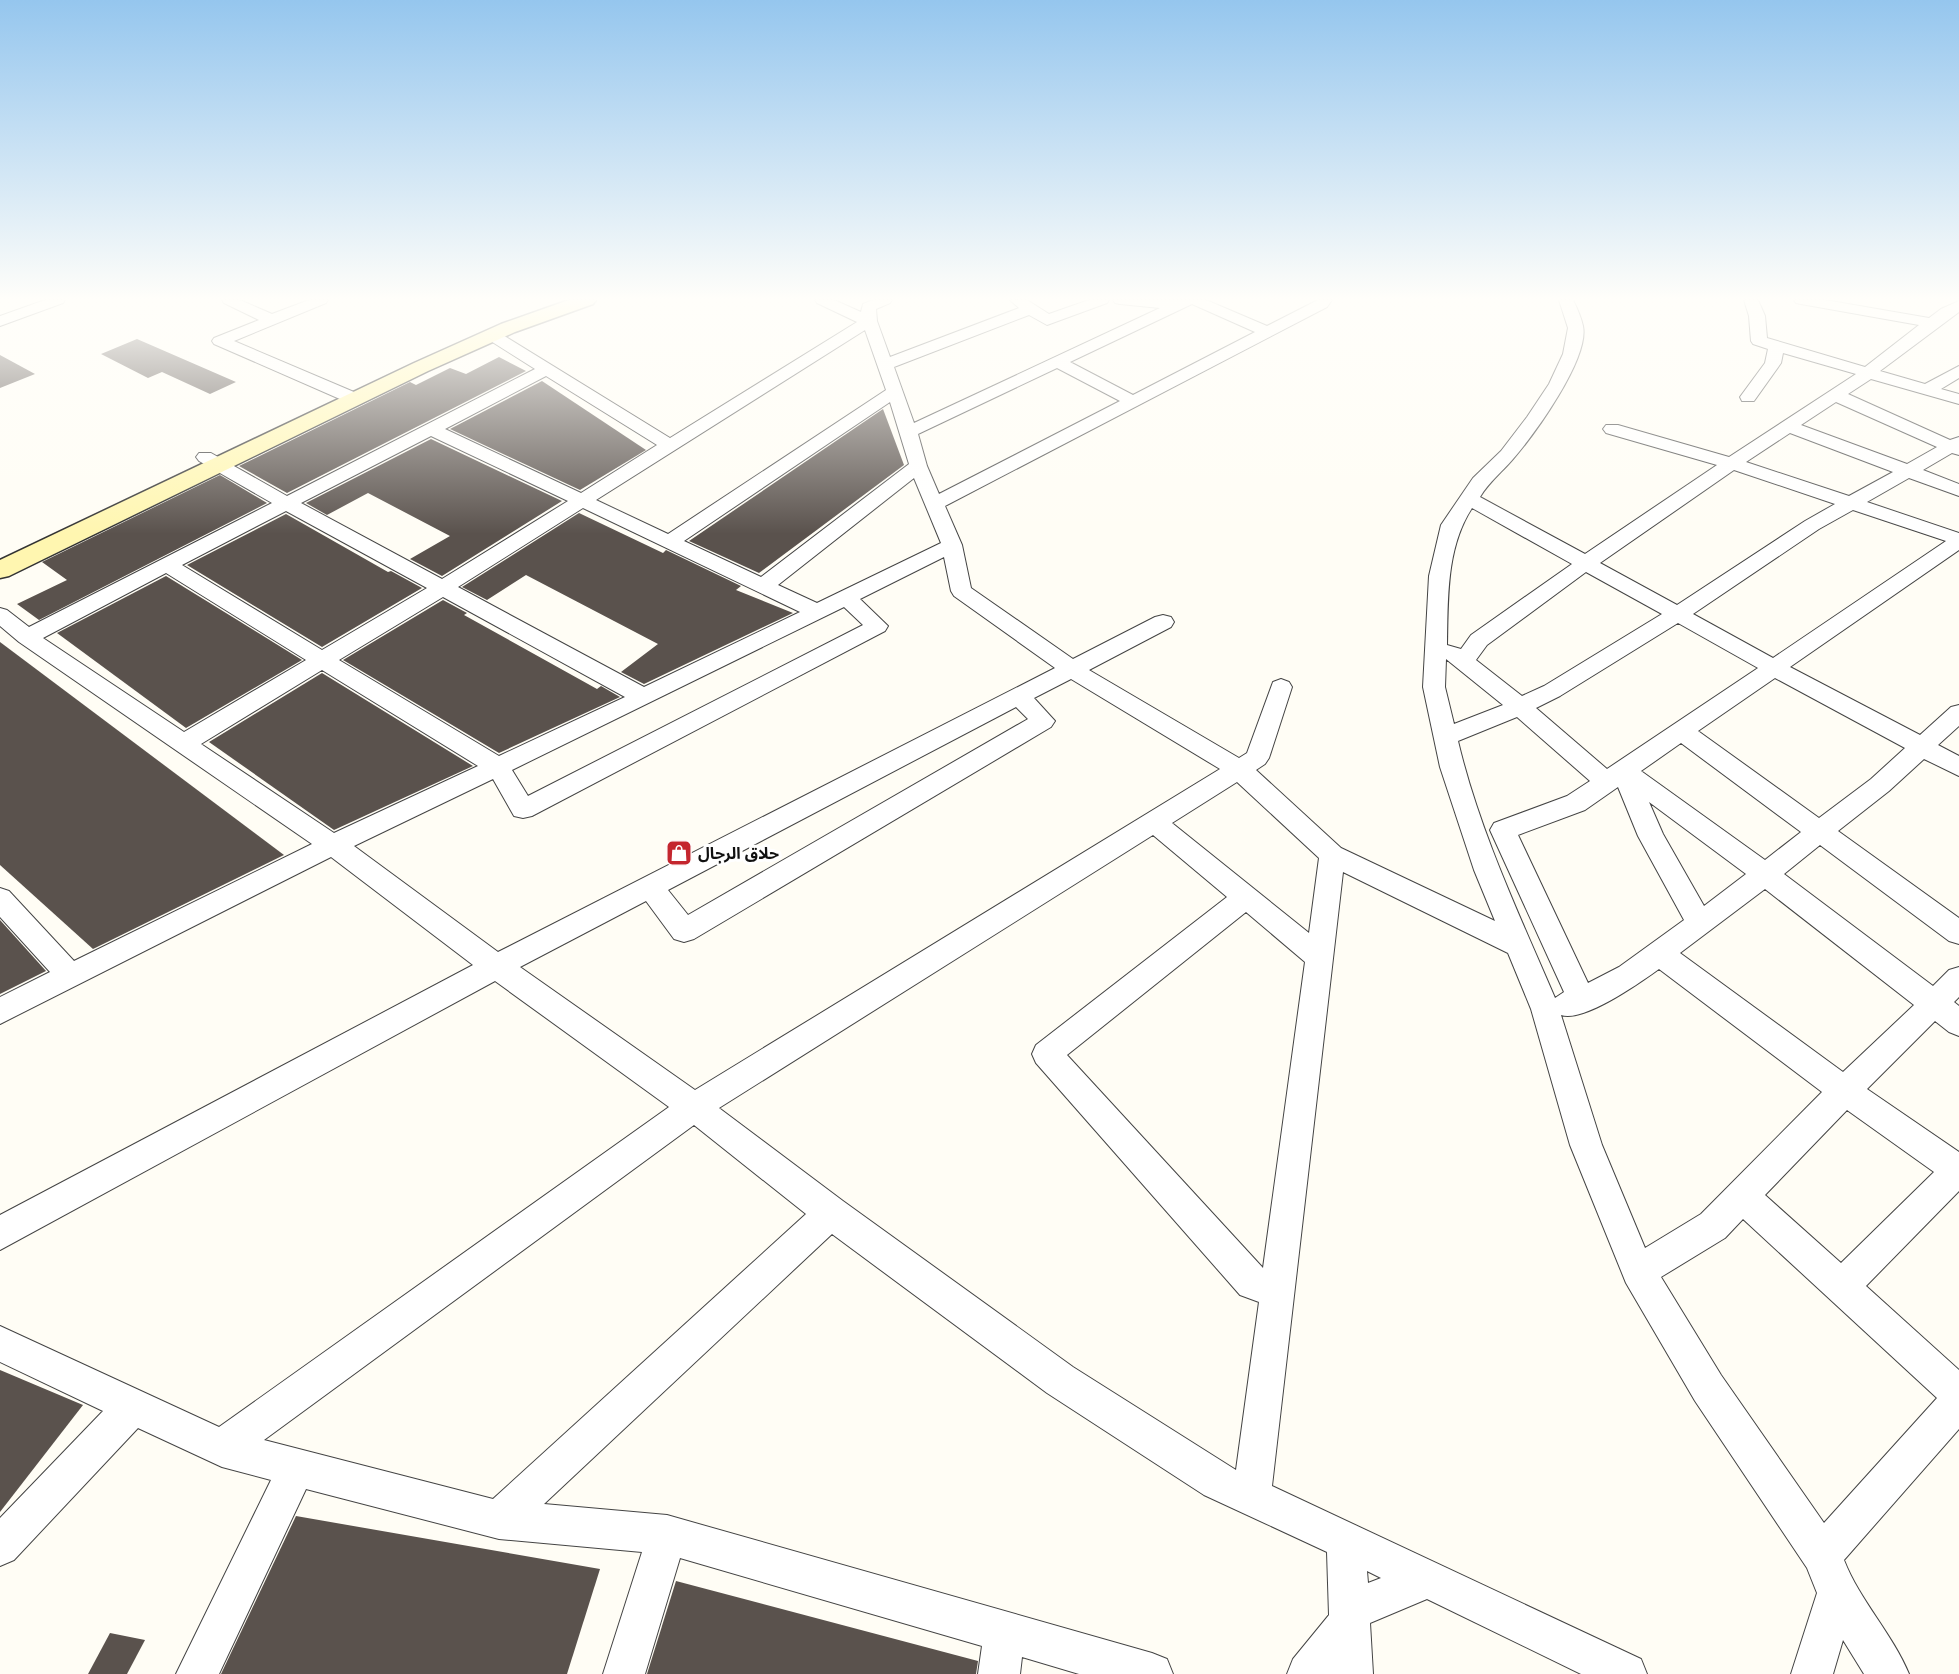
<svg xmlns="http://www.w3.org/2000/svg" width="1959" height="1674" font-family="'Noto Serif','Noto Sans Arabic',serif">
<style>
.building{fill:#5a524d}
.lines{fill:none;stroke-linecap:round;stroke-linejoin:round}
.street-casing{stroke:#444;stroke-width:2}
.secondary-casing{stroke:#333;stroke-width:3}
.street{fill:#fff;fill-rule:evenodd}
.secondary{fill:#fff6b0;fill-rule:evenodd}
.labels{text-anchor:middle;stroke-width:6;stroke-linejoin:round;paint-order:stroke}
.poi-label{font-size:16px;font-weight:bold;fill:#111;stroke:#fff;text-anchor:start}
</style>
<rect width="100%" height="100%" fill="#fffdf5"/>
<!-- building -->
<g class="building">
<polygon points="137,339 236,382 210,394 162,372 148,378 101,354"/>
<polygon points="0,355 35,374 0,388"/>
<polygon points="499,357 526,371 287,493 239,466 410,382 416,385 450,368 466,374"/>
<polygon points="542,381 646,450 580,490 450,429"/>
<polygon points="883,409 904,465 759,573 689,541"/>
<polygon points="431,439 562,501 442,576 410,559 450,536 368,493 327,515 306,503"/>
<polygon points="220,475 267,503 39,620 17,604 67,580 42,562"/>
<polygon points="579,513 663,553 666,550 741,586 736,590 793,613 644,684 621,672 658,644 526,575 487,600 462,587"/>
<polygon points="286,514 388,572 391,571 422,588 322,647 187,565"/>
<polygon points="166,576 302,660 186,728 57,633"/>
<polygon points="443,600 467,613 464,615 597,689 601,686 620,697 499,753 343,660"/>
<polygon points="0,642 284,855 93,949 0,865"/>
<polygon points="322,673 473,766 334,830 209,742"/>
<polygon points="0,920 46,971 0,994"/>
<polygon points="0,1370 83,1405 0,1512"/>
<polygon points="296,1516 600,1569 567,1674 221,1674"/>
<polygon points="676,1581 978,1661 976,1674 647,1674"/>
<polygon points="110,1633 145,1640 127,1674 88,1674"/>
</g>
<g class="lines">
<!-- street casing -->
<g class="street-casing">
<g id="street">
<polygon points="45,300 65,300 63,303 0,326 0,316"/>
<polygon points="222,300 240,300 272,314 309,300 328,300 326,303 234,341 361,395 363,399 361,403 349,403 214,344 212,341 214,338 259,320 224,303"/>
<path d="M815,300h19l27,12 2,-8 10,-4h19l-2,3 -14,6 1,12 13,36 129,-49 -9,-8h17l22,14 40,-14h20l-2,3 -60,22 -18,-10 -135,52 20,56 246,-115 -40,-4 -5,-1 -2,-3h93l61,26 51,-26h14l-5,7 -382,199 17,39 9,43 102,71 82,-42 8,-2 8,2 3,5 -3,5 -82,43 150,88 8,-5 26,-71 8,-3 8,3 3,5 -23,71 -4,6 -9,6 85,78 154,73 -21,-51 -34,-103 -17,-80 6,-111 12,-51 32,-47 28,-27 26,-34 22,-33 14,-30 5,-26 -9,-28h14c4,8 8,17 10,26 7,32 -49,109 -70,133 -11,13 -24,23 -33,38l105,57 132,-89 -111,-32 -3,-4 3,-4h12l111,32 127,-83 -73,-21 -2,10 -27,38h-12l-2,-4 25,-34 3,-14 -15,-5 -2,-3 -2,-25 -5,-16h14l7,16 2,22 98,29 54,-42 -118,-21 -5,-1 -2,-3h31l104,18 12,-9 18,-8v11l-79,59 45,13 34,-18v12l-18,11 18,5v10l-88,-25 -23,15 102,46 9,-3v18l-7,-2 -29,17 36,14v12l-50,-18 -42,24 92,31v17l-169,117 130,68 31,-28 8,-2v21l-21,19 21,11v20l-35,-17 -35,32 -51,40 121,87v26l-10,-3 -129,-96 -36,29 149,112 16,-16 10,-3v30l-5,5 5,4v30l-10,-4 -14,-11 -68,68 92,63v39l-93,95 93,84v59l-115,131c16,41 48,73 65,114h-45l-21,-34 -10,34h-42l26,-81 -10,-25 -112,-167 -69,-118 -56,-138 -39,-136 -23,-56 -165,-81 -71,614 369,173 6,15h-66l-154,-75 -57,24 3,51h-86l6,-15 36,-44 -2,-63 -123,-57 -157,-102 -215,-159 -288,270 123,11 485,138 15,6 6,15h-94l-57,-17 -2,17h-42l4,-28 -302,-88 -35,116h-42l39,-122 -143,-13 -193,-50 -87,185h-43l95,-194 -49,-13 -84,-39 -124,132 -14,6v-48l103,-107 -103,-49v-36l219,101 450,-320 -174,-126 -495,269v-35l473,-250 -142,-108 -331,167v-27l50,-25 -50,-55v-29l9,3 65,70 238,-117 -293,-202 -19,-16v-18l7,2 22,17 243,-124 -73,-42 -3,-4 3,-4h12l76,43 248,-127 -49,-31 -2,-3 2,-3h12l172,106 187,-116 -40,-19zM1192,304l63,28 -122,63 -63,-33zM865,330l21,60 -218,144 -72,-34zM1057,368l63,33 -181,93 -12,-28 -9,-32zM546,376l111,69 -76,48 -136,-64zM890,402l19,62 -148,113 -77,-36zM1836,402l101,45 -30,17 -106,-39zM1790,433l103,39 -44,24 -103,-34zM431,436l137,65 -126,78 -141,-76zM1734,470l101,34 -30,17 -128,84 -77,-42zM914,478l27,65 -124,60 -39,-18zM583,508l217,104 -156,75 -186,-100zM1472,508l100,56 -101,71 -10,14 -14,-4c1,-46 -1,-97 25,-137zM1853,510l93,31 -173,117 -80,-44 126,-85zM286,511l141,77 -105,62 -140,-85zM944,557l7,34 3,5 101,72 -557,284 -144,-106 139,-67 21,37 9,2 9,-2 353,-185 3,-5 -28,-27zM1586,572l76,42 -118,72 -22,10 -46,-36 11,-15zM166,573l140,87 -122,72 -141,-94zM443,597l182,100 -126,59 -160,-96zM844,607l19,18 -335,171 -16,-26zM1678,623l80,45 -151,101 -71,-61 24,-12zM1446,659l57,46 -49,19 -9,-37zM322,670l156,96 -144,67 -133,-89zM1775,678l130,70 -34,31 -52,39 -121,-87zM1071,679l149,90 -525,321 -175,-123 126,-66 28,38 10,3 10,-3 357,-212 4,-6 -21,-23zM1016,707l12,12 -340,196 -20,-25zM1517,717l73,64 -23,15 -73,27 -4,7 74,162 -9,6c-36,-84 -76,-168 -97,-257zM1681,743l120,89 -36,28 -124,-89zM1237,782l82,76 -10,75 -137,-110zM1618,787l20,49 46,84 -65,47 -31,16 -70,-148 67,-25zM1649,802l97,72 -42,32 -41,-72zM1153,835l74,62 -191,148 -4,9 4,9 204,232 19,7 -23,168 -163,-103 -230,-166 -124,-93zM1765,889l149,116 -71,67 -163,-119zM1246,912l59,50 -42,306 -196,-213zM1659,969l163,123 -121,122 -56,34 -43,-103 -41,-130c22,8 80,-33 98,-46zM1847,1110l87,62 -93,91 -76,-68zM694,1125l112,89 -313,285 -229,-59zM1743,1219l194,179 -113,125 -103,-148 -60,-98 64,-39zM1367,1571l14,7 -13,5z"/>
</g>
</g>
<!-- secondary casing -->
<g class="secondary-casing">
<polygon id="secondary" points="569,300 596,300 593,304 515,332 428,371 9,576 0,578 0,560 414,363 501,324"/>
</g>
<!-- street -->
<use href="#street" class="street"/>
<!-- secondary -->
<use href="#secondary" class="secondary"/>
</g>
<!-- sky -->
<linearGradient id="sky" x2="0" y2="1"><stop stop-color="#95c6ee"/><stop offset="0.56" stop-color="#fffefa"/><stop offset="1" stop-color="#fffefa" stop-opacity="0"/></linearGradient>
<rect width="1959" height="534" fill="url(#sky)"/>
<!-- icons -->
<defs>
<g id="shop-square" transform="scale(1.35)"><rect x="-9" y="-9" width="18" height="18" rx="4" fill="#c4262e" stroke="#fff"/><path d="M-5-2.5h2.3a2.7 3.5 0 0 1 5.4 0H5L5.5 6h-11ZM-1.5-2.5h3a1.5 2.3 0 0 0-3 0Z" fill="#fff"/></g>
</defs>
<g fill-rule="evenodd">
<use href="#shop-square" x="679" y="853"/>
</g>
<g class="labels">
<!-- poi labels -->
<g class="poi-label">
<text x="698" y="859">حلاق الرجال</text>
</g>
</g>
</svg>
